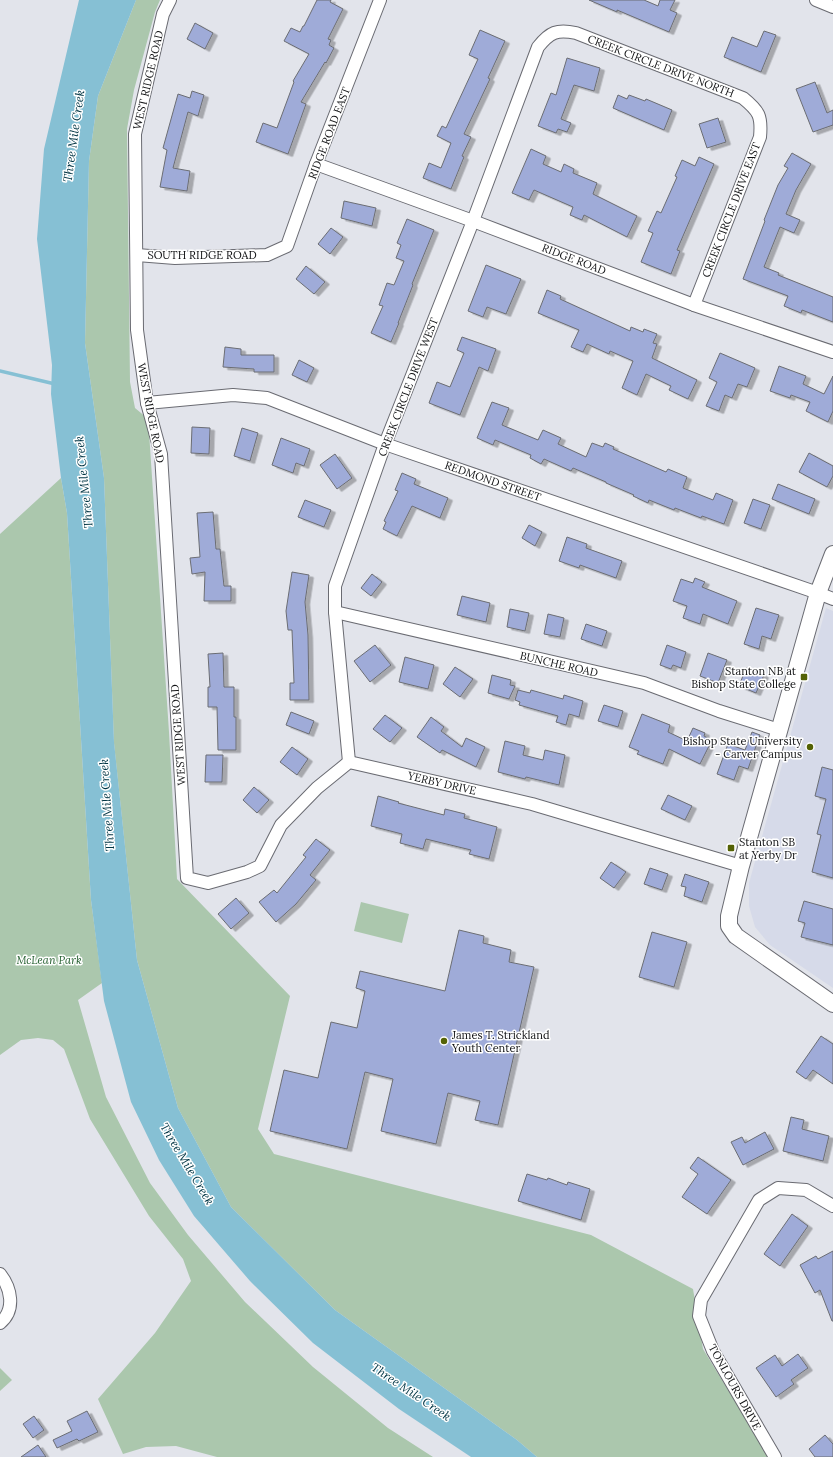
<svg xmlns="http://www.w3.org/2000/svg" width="833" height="1457" font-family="Lora,serif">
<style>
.built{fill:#d6dae9}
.green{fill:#abc7ad}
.water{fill:#86c0d4}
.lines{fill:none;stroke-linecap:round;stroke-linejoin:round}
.stream{stroke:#86c0d4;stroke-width:3.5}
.building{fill:#9fabd8;stroke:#6b6d73;filter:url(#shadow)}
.minor-casing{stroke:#6a6b72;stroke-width:14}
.tertiary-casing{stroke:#6a6b72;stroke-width:18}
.minor{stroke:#fff;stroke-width:12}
.tertiary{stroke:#fff;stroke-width:16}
.poi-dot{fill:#546205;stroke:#fff;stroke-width:1.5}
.labels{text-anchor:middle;stroke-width:3;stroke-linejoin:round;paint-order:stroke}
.street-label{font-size:11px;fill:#101113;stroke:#fff}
.poi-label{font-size:11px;fill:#101113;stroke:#fff;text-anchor:end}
.park-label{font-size:11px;font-style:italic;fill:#276132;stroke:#fff}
.water-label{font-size:12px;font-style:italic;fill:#003544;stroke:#fff}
</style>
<defs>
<filter id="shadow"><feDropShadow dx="4.5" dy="2.5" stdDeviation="0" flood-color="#0004"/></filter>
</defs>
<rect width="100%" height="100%" fill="#e2e4eb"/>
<!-- built -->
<polygon class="built" points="826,608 833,611 833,988 770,945 755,927 749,906 749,883"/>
<!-- green -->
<g class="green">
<polygon points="136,0 160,0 155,12 134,90 127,129 130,382 135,408 147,418 149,432 169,732 177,879 290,996 258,1129 274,1154 591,1235 693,1289 703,1349 769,1457 537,1457 517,1440 335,1310 231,1207 178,1108 137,960 114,743 104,478 85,343 89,161 98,96"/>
<polygon points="61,478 67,513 91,900 102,983 78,1000 106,1097 150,1183 188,1235 245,1302 313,1367 388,1428 433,1457 217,1457 176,1446 146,1447 123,1454 98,1399 155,1333 191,1281 183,1259 149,1216 90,1119 64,1049 53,1040 38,1038 21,1040 0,1055 0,534"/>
<polygon points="361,902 409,914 402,943 354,931"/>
<polygon points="0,1368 12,1380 0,1391"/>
</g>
<!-- water -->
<polygon class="water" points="79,0 136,0 98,96 89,161 85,343 104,478 114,742 137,960 178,1108 231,1207 335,1310 517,1440 537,1457 471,1457 399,1409 313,1343 250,1281 194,1216 159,1160 131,1102 104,1001 91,900 67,513 61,478 51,394 52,365 37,239 44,149"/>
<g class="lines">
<!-- stream -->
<polyline class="stream" points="0,371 55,384"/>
</g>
<!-- building -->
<g class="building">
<polygon points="317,0 331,0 330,2 343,9 328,39 331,40 329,45 334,48 326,63 325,62 301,102 306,104 288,154 256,142 263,123 277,128 294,82 293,81 309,54 284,41 291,28 300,32 303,26 304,26"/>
<polygon points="589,0 644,0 658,6 660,0 675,0 670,10 677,13 669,32 617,10 617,12"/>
<polygon points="195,23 213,33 205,49 187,39"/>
<polygon points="480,30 505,41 488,78 490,79 464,134 471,137 462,156 464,157 451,189 423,178 429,163 441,168 451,143 437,136 442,126 446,128 478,59 469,55"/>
<polygon points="764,31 776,35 761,72 724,57 732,37 757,47"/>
<polygon points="567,58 600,68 594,91 574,85 561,119 571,123 567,132 558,129 556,133 538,126 551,93 556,95"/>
<polygon points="815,82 827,113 833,110 833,125 813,132 796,89"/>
<polygon points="192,91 204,95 198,116 188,112 173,168 190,171 187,191 160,187 167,150 163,148 178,94 190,98"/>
<polygon points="618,95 627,99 629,95 645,101 646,99 672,110 664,130 613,108"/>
<polygon points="718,118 726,142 707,148 699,124"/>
<polygon points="531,149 546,156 543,164 561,172 564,164 574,169 573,173 597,183 593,194 637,216 627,237 584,215 582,220 570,215 573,207 534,190 529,200 512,193"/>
<polygon points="792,153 811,164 796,190 786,214 800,220 794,233 780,227 764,267 779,273 778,275 833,297 833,322 802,310 801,313 784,306 788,296 743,279 765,221 764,220 778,185 788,168 784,166"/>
<polygon points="699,157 714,164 677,250 680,251 671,274 641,262 653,233 648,231 657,211 661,213 677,177 675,176 682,160 695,166"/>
<polygon points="344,201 376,208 372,226 341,218"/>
<polygon points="407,219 434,230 412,284 413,285 398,323 399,323 391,342 371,333 383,306 379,305 387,283 394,285 404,261 396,258 401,245 397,243"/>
<polygon points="331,228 343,237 330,254 318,244"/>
<polygon points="486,265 521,279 506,314 487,307 483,317 468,311"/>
<polygon points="306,266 325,282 314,294 296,279"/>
<polygon points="547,290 561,296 560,299 630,331 631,327 643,332 644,329 657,334 653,343 657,344 652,358 697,380 688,399 669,390 671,386 646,374 637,395 622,388 633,361 610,351 609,354 587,344 583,352 571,347 579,330 538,313"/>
<polygon points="462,337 496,349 488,371 479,367 460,415 429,403 437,382 450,387 464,353 457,350"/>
<polygon points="225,347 241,349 241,355 274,355 274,372 254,372 254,369 223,367"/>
<polygon points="720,353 755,368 747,387 738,384 732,398 725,395 719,411 706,406 717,382 709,378"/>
<polygon points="299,360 314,368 307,382 292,375"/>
<polygon points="779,366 806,376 803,384 824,394 833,376 833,411 828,422 806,411 810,402 791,395 790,398 770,391"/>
<polygon points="492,402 509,408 502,425 538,440 543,430 561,438 558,444 586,457 592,443 603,447 605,443 614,447 613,449 666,472 668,469 687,477 683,488 713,500 716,493 733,500 724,524 702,516 701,518 675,508 674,510 649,500 648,503 633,496 634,495 606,483 606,482 573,468 571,471 544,459 541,464 530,458 531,455 495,440 493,445 477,438"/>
<polygon points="192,427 210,428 209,454 191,453"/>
<polygon points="242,428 258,433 250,461 234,456"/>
<polygon points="281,438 310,449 304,466 296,463 293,473 272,465"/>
<polygon points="809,453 833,466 833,476 827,487 799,472"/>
<polygon points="335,454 352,478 337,489 320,465"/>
<polygon points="402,473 416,479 414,484 448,498 440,518 412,506 397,536 383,529 386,522 384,521 398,491 395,490"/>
<polygon points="778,484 815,499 809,514 772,499"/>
<polygon points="753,499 770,505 761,529 744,523"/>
<polygon points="305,500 331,510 324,527 298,517"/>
<polygon points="213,512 216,549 220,549 224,586 231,586 231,601 204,601 205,572 192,574 190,558 200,557 197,513"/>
<polygon points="529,525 542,532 535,546 522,538"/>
<polygon points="567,537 587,544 586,548 622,561 616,578 580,565 579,568 559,561"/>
<polygon points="292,572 309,575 305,602 308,635 309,700 290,700 290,683 294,683 292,630 288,630 286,611"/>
<polygon points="372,574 382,582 371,596 361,588"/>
<polygon points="695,578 705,582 702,587 737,601 728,624 703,614 700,624 683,618 687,606 673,601 681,579 693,583"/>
<polygon points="462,596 490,603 486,622 457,615"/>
<polygon points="756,608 779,615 771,639 762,636 759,649 744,644"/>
<polygon points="510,609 529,613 525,631 507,627"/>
<polygon points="548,614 564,618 560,637 544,634"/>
<polygon points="586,624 607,631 602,646 581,639"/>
<polygon points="375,645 391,665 370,682 354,661"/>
<polygon points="667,645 686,652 681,668 673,665 671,669 660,665"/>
<polygon points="223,653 224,687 234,687 234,717 236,717 236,750 218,750 217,707 208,707 208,687 210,687 208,654"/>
<polygon points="708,653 727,660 718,683 700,676"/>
<polygon points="405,657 434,665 428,689 399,682"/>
<polygon points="455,667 473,679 460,697 443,684"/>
<polygon points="746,668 764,675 756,693 739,686"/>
<polygon points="492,675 511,680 510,685 515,686 509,699 488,693"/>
<polygon points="518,690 530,693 531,690 563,699 564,695 583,701 579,717 569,714 566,725 556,722 558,716 519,705 520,702 515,700"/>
<polygon points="604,705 623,711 618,727 598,721"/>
<polygon points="291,712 314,721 309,734 286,725"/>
<polygon points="642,714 670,725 668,732 687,741 693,728 705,733 704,736 712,740 700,764 669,749 663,764 637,754 639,751 629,747"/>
<polygon points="385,715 402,728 390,742 373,729"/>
<polygon points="431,717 444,727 441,731 462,747 466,738 485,747 476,767 442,750 440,753 417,737"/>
<polygon points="752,732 760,735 748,769 739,766 734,780 717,774 728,744 745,750"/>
<polygon points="505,741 525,746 523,755 543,760 545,750 565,755 559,785 526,777 525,779 498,772"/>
<polygon points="292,747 308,759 297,775 280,762"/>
<polygon points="206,755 223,755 222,782 205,782"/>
<polygon points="822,767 833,770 833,878 812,872 821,835 817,834 826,799 815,796"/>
<polygon points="254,787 269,800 257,813 243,800"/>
<polygon points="668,795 692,806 685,820 661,809"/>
<polygon points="378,796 399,802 398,803 444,815 445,809 465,814 464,818 497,827 489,859 469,854 471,850 426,839 423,849 400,843 402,834 371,826"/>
<polygon points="316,839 330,850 310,875 316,880 296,904 276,922 259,902 274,890 277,893 306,857 303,855"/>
<polygon points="611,862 626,872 614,888 600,878"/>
<polygon points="650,868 668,874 662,890 644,884"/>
<polygon points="685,874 709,882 702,902 684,896 686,887 681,886"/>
<polygon points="236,898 249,913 231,929 218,914"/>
<polygon points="804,901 833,909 833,945 801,937 805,923 798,921"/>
<polygon points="459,930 484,936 483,943 511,950 509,962 534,967 498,1125 475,1120 480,1101 448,1093 436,1144 381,1131 393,1079 365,1072 347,1149 270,1131 284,1070 318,1078 331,1022 357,1028 365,991 356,988 360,971 445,991"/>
<polygon points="652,932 687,942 674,987 639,977"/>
<polygon points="821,1036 833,1044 833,1084 813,1070 806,1079 796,1072"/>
<polygon points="791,1117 804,1120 802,1129 829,1136 823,1161 783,1151"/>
<polygon points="765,1132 774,1149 743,1165 731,1142 742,1137 745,1143"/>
<polygon points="698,1157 731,1180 707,1214 682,1197 698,1174 690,1168"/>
<polygon points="527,1174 547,1180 548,1178 567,1185 568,1182 590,1189 581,1220 518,1201"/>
<polygon points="792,1214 808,1226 780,1266 764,1254"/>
<polygon points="833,1251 833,1321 832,1321 820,1290 815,1293 800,1265 816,1256 818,1259"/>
<polygon points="798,1354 808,1368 791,1380 794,1384 776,1397 756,1368 775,1355 782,1366"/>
<polygon points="87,1411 98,1432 79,1441 77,1439 57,1448 53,1440 72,1431 67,1421"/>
<polygon points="34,1416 44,1430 33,1438 23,1424"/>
<polygon points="825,1435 833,1444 833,1457 815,1457 809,1449"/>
<polygon points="38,1445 46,1457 21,1457"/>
</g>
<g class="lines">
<!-- minor casing -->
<g class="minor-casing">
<g id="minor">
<polyline points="170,0 163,14 135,134 137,330 147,403 161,454 187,878 208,883 247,872 260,866 281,825 317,788 349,762 532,804 741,866"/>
<polyline points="816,0 833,7"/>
<polyline points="316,164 473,221 694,305 833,352"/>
<polyline points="137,255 175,258 267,255 287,246 316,164 380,0"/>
<polyline points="147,403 233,395 267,398 385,444 818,593 833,599"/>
<polyline points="335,612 644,683 719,711 779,730"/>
<path d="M349,762l-14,-150v-26l50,-142 88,-223 65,-174c12,-15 19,-18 38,-14l167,65c16,13 19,18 17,39l-66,168"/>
<path d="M0,1274c11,14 16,36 0,49"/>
<polyline points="775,1457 713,1351 699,1316 701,1300 759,1200 778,1188 806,1190 833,1206"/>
</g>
</g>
<!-- tertiary casing -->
<g class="tertiary-casing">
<polyline id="tertiary" points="833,554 818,593 741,866 729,916 729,926 736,936 833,1004"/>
</g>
<!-- minor -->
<use href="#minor" class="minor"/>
<!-- tertiary -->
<use href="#tertiary" class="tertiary"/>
</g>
<!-- markers -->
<g class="poi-dot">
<rect x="800" y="673" width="8" height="8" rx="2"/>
<circle cx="810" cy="747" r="4"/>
<rect x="727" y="844" width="8" height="8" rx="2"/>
<circle cx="444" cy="1041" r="4"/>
</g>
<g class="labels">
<!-- street labels -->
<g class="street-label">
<text transform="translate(661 66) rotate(21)" y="4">CREEK CIRCLE DRIVE NORTH</text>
<text transform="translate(148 80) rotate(-77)" y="4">WEST RIDGE ROAD</text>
<text transform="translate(329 133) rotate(-69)" y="4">RIDGE ROAD EAST</text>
<text transform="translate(731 210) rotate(-69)" y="4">CREEK CIRCLE DRIVE EAST</text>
<text x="202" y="259">SOUTH RIDGE ROAD</text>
<text transform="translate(574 259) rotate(21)" y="4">RIDGE ROAD</text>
<text transform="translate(408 387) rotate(-69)" y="4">CREEK CIRCLE DRIVE WEST</text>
<text transform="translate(151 413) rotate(79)" y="4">WEST RIDGE ROAD</text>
<text transform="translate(493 481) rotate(19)" y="4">REDMOND STREET</text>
<text transform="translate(559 664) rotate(13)" y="4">BUNCHE ROAD</text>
<text transform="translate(178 735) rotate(-94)" y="4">WEST RIDGE ROAD</text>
<text transform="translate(442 783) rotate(13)" y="4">YERBY DRIVE</text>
<text transform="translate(735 1387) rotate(61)" y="4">TONLOURS DRIVE</text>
</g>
<!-- poi labels -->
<g class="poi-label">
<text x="796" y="675">Stanton NB at<tspan x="796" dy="13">Bishop State College</tspan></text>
<text x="802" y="745">Bishop State University<tspan x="802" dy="13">- Carver Campus</tspan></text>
<text x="739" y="846" text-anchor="start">Stanton SB<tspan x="739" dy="13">at Yerby Dr</tspan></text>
<text x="452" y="1039" text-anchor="start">James T. Strickland<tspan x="452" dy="13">Youth Center</tspan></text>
</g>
<!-- park labels -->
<g class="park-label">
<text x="49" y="964">McLean Park</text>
</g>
<!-- water labels -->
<g class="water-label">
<text transform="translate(74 136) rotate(-82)" y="4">Three Mile Creek</text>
<text transform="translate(84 482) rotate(-96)" y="4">Three Mile Creek</text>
<text transform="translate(107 805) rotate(-94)" y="4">Three Mile Creek</text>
<text transform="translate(187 1164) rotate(59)" y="4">Three Mile Creek</text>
<text transform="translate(411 1392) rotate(34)" y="4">Three Mile Creek</text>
</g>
</g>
</svg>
